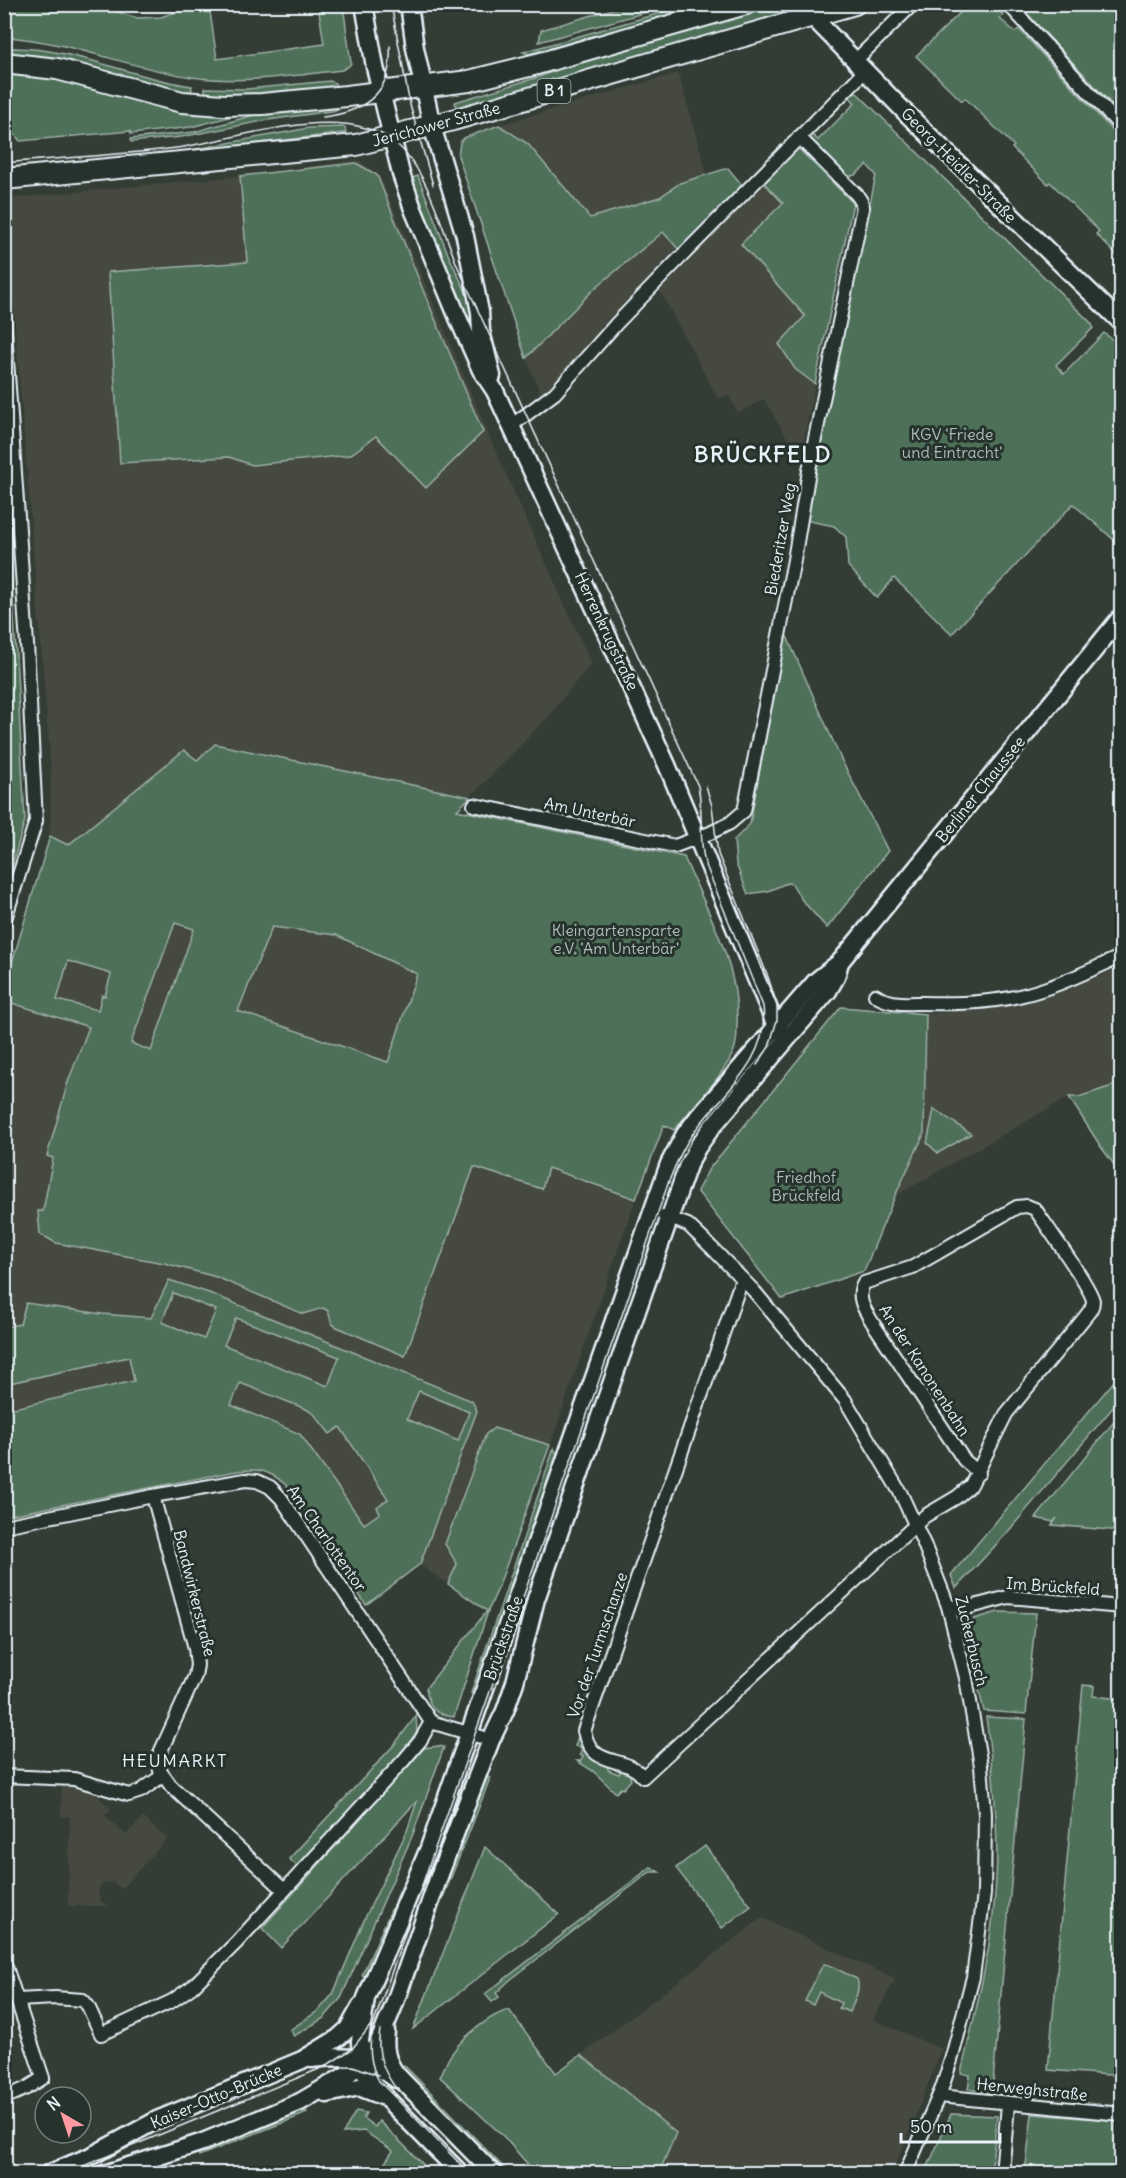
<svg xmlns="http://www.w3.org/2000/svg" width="1126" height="2178" font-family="Delius,sans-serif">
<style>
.built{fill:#45493f}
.green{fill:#506f59;stroke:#9cb0a8;stroke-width:1.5;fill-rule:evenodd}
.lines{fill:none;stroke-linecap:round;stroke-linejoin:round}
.street-casing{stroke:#e8f1f8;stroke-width:16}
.secondary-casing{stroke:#e8f1f8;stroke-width:21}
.primary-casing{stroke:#e8f1f8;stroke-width:24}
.street{stroke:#26332d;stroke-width:12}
.secondary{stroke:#26332d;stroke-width:16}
.primary{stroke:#26332d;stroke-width:20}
.tram{stroke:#e8f1f8;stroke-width:1.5}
.labels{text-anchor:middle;stroke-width:6;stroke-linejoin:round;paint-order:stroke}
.shield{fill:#26332d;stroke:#aeb8bb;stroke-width:1.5}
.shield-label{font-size:15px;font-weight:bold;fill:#e8f1f8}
.street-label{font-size:16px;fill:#e8f1f8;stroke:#26332d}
.park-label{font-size:16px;fill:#abbdb8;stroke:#26332d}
.neighbourhood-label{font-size:18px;letter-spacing:1.5px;fill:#e8f1f8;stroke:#26332d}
.district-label{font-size:22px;font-weight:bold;letter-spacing:1.5px;fill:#e8f1f8;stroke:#26332d}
</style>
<rect width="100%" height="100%" fill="#343d35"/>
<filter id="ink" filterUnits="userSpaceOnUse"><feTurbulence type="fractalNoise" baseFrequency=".0167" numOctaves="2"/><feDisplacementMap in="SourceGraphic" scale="12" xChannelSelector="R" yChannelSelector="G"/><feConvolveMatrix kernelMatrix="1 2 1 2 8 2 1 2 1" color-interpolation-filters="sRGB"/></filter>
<g filter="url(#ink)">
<!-- built -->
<g class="built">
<polygon points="678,73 707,174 680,183 660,197 590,218 528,144 499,125"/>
<polygon points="359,160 380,177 495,450 591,663 548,717 470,797 326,768 201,757 197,761 183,750 68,845 50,836 51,770 5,199 239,176"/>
<polygon points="764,183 783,203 741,244 805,317 795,369 815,384 800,460 764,399 738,413 728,394 718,399 659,289"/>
<polygon points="663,231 681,252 618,315 542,396 526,358 595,288"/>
<polygon points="181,906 358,934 452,987 651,1155 541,1471 497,1591 488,1611 420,1565 366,1605 292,1491 282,1481 272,1474 259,1469 231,1472 5,1516 4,986"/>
<polygon points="1121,965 1121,1083 1079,1097 1069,1097 895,1196 924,1134 926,1014 1004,1007 1098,977"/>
<polygon points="62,1782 88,1787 111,1809 105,1816 126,1835 143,1817 167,1839 121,1889 113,1882 104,1883 100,1887 98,1892 100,1901 108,1906 68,1906 70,1817 61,1816"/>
<polygon points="762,1918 895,1979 873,2020 942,2049 901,2152 890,2174 659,2173 676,2133 581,2055"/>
</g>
<!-- green -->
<g class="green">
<path d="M5,4l92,1 40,13 24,-1 23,-8 25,-4 8,54 107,-15 -6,-39h25l8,58 -2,3 -7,4c-50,6 -101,14 -150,7 -64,-9 -122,-36 -187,-40z"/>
<polygon points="630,4 672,5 539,42 541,30"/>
<polygon points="688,5 705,5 529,54 523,52"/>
<polygon points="776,5 782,9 781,15 456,108 455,102 539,77 581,61"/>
<polygon points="968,5 993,5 1003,15 1000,19 1015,32 1019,29 1121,140 1121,260 1096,234 1099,231 1050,182 1048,184 1012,148 1014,146 965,98 962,101 916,56"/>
<polygon points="1019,5 1121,5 1121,114"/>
<path d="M14,48c61,0 118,30 178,38l-1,9 -186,-39v-7z"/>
<polygon points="4,73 66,81 176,112 193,114 237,113 237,115 191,127 131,134 130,131 20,141 5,122"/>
<polygon points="330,81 335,83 338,89 261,96 205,97 205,88 246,89"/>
<polygon points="852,91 855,91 1092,324 1093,328 1056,365 1064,374 1104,333 1121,347 1121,546 1073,504 952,634 894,578 877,598 848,566 846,537 834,526 804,520 876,175 867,165 855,175 843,178 806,137 810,133 818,140 855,103 848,95"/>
<polygon points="334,108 338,110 268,120 181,137 131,142 131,139 194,132 254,115"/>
<polygon points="499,125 528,144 590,218 660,197 680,183 728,168 747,191 681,252 663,232 595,288 526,358 458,156 460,142 464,138"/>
<polygon points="345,127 346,133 344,133 174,153 309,128"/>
<polygon points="798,148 853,203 815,384 795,369 779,344 805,316 741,244 783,203 764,183"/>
<polygon points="356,163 377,175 425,295 483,432 426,488 376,436 350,455 252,465 229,457 120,463 108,272 247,262 240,176"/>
<polygon points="418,176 448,254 474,309 483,357 409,179"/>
<polygon points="5,452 25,820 5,890 4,890"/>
<polygon points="785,632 841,759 888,851 827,928 802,900 792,884 787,883 768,891 748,894 736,864 734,840 750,824"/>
<path d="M215,744l255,53 -13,13 227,47c23,55 56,108 53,169 0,9 0,19 -4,27 -14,28 -39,53 -59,77l-10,-5 -28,74 -88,-31 -6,21 -68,-22 -69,189 -68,-29 -5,-3 -4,-13 -5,-3 -20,6 -87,-37 -52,-14 -108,-20 -16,-9 -2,-23h5l10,-53 -6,-2 21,-74 21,-55 -84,-26v-15l45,-150 18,9 116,-95 13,10zM175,923l19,6 -43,122 -20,-8zM272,927l64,8 81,39 -29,88 -150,-51zM68,961l43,13 -6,22 -3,-1 -4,15 -41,-10z"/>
<polygon points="841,1007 926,1014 924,1134 895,1196 864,1271 782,1299 697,1191 709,1169"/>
<polygon points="1121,1083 1122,1083 1121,1174 1101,1147 1069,1097 1079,1097"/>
<polygon points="934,1109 971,1134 938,1153 927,1143"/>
<polygon points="673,1234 544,1605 516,1704 512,1702 533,1628 668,1238"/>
<path d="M169,1280l43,14 260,107 5,10 -57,153 -54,41 -74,-114c-20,-21 -33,-24 -61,-19l-226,44v-106l129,-29 -5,-24 -124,27v-57l15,-3 6,-21 76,11 49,4zM173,1293l43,17 -12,29 -42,-17zM236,1318l103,39 -11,29 -104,-41zM240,1383l66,26 8,5 16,20 10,-7 48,72 -11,8 3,6 -16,11 -64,-90 -69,-29zM419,1391l50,21 -11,29 -51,-22z"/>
<polygon points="1121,1373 1121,1398 1006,1534 956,1588 951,1575"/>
<polygon points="1121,1413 1121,1531 1052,1525 1057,1518 1053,1522 1036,1518"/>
<path d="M494,1428l56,17 -53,146 -9,20 -34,106c-21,-3 -25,-10 -28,-29l61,-77 -39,-27 9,-20 -12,-20 41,-110z"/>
<polygon points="554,1448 559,1459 475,1694 471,1693"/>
<polygon points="998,1612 1036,1613 1026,1714 984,1711 971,1657 976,1655 968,1626 974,1619"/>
<polygon points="1083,1685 1094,1686 1093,1696 1121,1699 1121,2076 1048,2070"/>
<polygon points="416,1716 417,1731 404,1751 297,1866 289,1859 394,1745"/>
<path d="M986,1717l40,2 -34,374 -24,-4 2,-14 -9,-2c15,-63 32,-128 35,-193 3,-55 -3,-109 -10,-163z"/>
<polygon points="579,1734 584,1748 591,1758 608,1766 608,1770 619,1774 622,1769 629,1773 631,1780 623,1789 621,1788 616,1793 593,1771 577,1761 581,1761 583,1756 580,1755 582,1748 575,1746"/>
<polygon points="438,1746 444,1747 413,1834 341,1998 324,2018 294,2036 290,2030 319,2010 333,1994 365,1918 407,1831 417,1801 281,1948 262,1928 424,1748"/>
<polygon points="454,1752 458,1753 399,1902 366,1977 362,1975 423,1839"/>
<path d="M485,1777l5,1c-27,74 -60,144 -82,220l-6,-2 45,-124 15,-29z"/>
<polygon points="705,1846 751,1906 722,1928 676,1868"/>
<polygon points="485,1847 559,1914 413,2029"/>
<polygon points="651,1867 659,1872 650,1872 510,1980 496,1993 499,1997 492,2002 485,1994"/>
<path d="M824,1964l7,2 26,13c4,11 -3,22 -7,33l-11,-4 2,-5 -22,-11 -6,13 -8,-4 15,-31z"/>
<path d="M509,2010l47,63 25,-18 95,78 -17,40h-126l-2,-5 -27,-31 -64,-60c4,-8 7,-18 13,-25 10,-15 38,-38 56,-42z"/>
<polygon points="404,2065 509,2173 503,2173 400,2069"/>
<polygon points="305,2108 307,2113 199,2156 199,2149"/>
<polygon points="356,2111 366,2113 363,2118 375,2127 379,2121 432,2173 378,2173 393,2151 364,2131 343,2133"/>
<polygon points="951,2114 997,2116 991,2173 925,2173"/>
<polygon points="1032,2114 1121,2121 1121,2173 1025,2173"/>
</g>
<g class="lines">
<!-- street casing -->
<g class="street-casing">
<g id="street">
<polyline points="1008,4 1122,128"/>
<polyline points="855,61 913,4"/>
<polyline points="4,317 27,644 36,821 4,922"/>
<polyline points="511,426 555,393 617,323 674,264 865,71"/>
<polyline points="474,805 675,846 710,833 730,823 744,811 794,560 812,453 863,207 861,201 857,195 799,137"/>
<path d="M875,995c14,10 31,8 48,8 32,1 66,0 96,-7 36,-8 69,-25 103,-40"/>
<polyline points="664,1216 688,1225 713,1249 754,1291 845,1400 901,1494 924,1544 948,1606 966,1678 981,1766 985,1814 984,1894 973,1977 952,2057 942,2088 905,2174"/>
<path d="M742,1279l-158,452c8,40 41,22 59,46l282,-261 32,-19 14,-12 35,-71 79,-97c4,-5 8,-9 8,-16 -1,-12 -48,-77 -58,-92l-8,-3 -10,1 -104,60 -49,16c-9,15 2,29 10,42l90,135 15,13"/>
<polyline points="153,1496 195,1648 197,1665 195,1676 159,1755 160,1771 171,1786 284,1890"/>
<polyline points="4,1526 153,1496 245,1480 257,1481 270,1487 281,1498 431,1722 491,1740"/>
<polyline points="948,1606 963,1609 1008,1597 1122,1607"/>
<polyline points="4,1776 74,1779 129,1795 141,1791 162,1776"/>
<polyline points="4,1961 43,2078 27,2088 4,2098"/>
<polyline points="18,2000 55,1998 83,2000 88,2006 101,2034 172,2001 192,1987 237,1942 404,1760 420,1741 431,1722"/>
<polyline points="939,2096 1122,2114"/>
<polyline points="1002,2174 1008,2104"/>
</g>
</g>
<!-- secondary casing -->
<g class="secondary-casing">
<g id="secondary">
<polyline points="364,4 375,67 401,174 413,209 458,318 481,370 495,391 667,765 773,1019 782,1033"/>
<polyline points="409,4 415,48 432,126 465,236 480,312 481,331 492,376"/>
<polyline points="800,4 906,113 1122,323"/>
<path d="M386,2031c-2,18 0,29 10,43l98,100"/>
<path d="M311,2059c37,-4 54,-3 85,20"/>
<polyline points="327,2094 359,2087 382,2096"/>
<polyline points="48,2174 93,2155 157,2120 302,2060 338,2038 348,2029 361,2006"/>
<polyline points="104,2174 203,2142 300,2102 348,2074 370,2056 378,2044 394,2005 442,1868 491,1740 505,1711 515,1682 536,1599 688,1165 697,1148 712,1127 828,991 836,977 840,962"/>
<polyline points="461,2174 385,2097 366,2074 361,2059 360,2041 366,1998 429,1848 669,1164 685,1134 698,1117 816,981 840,962 1122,616"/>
</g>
</g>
<!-- primary casing -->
<g class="primary-casing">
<g id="primary">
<polyline points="4,63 57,69 182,102 223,105 262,104 347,96 469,81 537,64 746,4"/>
<polyline points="4,179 356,145 453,120 855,4"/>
</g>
</g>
<!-- street -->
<use href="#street" class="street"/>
<!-- secondary -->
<use href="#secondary" class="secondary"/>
<!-- primary -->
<use href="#primary" class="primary"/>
<!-- tram -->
<g class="tram">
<polyline points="391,4 410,105 433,185"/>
<path d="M323,117c42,-5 70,-25 67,-71"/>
<path d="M4,163c58,-5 115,-8 172,-15 61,-8 163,-47 217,-7 34,26 48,85 64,124l241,521c6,26 0,52 7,77l58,143c7,54 -40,86 -69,126 -11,15 -18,31 -25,49l-297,847c-3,19 -3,35 7,53l91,93"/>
<polyline points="706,786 712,806 718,854 767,974 777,1005 777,1020 769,1047 757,1065"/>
<path d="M380,2030c-4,24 3,42 18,61"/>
<polyline points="329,2067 353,2066 378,2075"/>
<polyline points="64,2174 324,2067 352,2049 371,2025"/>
</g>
</g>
</g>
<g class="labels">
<!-- shield labels -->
<rect class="shield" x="537.5" y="79" width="33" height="24" rx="4.5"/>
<g class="shield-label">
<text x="554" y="96">B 1</text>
</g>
<!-- street labels -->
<g class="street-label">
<text transform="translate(436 124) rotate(-15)" y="6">Jerichower Straße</text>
<text transform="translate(959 165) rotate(45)" y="6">Georg-Heidler-Straße</text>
<text transform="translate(780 539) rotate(-80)" y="6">Biederitzer Weg</text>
<text transform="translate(607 631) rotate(65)" y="6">Herrenkrugstraße</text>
<text transform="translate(980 789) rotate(-51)" y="6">Berliner Chaussee</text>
<text transform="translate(590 812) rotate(12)" y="6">Am Unterbär</text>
<text transform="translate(925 1370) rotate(57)" y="6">An der Kanonenbahn</text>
<text transform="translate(327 1538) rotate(55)" y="6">Am Charlottentor</text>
<text transform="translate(1053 1586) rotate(4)" y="6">Im Brückfeld</text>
<text transform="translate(195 1593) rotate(76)" y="6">Bandwirkerstraße</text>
<text transform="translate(503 1638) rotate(-71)" y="6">Brückstraße</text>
<text transform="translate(972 1641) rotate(76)" y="6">Zuckerbusch</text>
<text transform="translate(597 1645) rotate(-71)" y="6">Vor der Turmschanze</text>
<text transform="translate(1032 2089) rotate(6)" y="6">Herweghstraße</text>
<text transform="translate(216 2096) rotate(-23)" y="6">Kaiser-Otto-Brücke</text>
</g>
<!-- park labels -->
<g class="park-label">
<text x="952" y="440">KGV 'Friede<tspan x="952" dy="18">und Eintracht'</tspan></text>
<text x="616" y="936">Kleingartensparte<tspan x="616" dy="18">e.V. 'Am Unterbär'</tspan></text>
<text x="806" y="1183">Friedhof<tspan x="806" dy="18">Brückfeld</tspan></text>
</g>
<!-- neighbourhood labels -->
<g class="neighbourhood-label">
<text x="175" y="1767">HEUMARKT</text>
</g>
<!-- district labels -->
<g class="district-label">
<text x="763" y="462">BRÜCKFELD</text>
</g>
</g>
<!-- margin -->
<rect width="1126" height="2178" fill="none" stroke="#26332d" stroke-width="24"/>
<rect x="12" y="12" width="1102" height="2154" fill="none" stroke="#e8f1f8" stroke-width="2" filter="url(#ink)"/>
<!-- north arrow -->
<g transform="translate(63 2115) rotate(321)"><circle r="28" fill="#26332d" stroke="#747f7e" stroke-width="1.5"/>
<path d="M0-4.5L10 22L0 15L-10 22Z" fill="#ff9aa2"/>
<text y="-9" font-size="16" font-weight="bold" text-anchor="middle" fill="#e8f1f8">N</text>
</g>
<!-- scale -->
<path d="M901 2133v9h99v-9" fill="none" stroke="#e8f1f8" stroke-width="3"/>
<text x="910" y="2133" font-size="18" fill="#e8f1f8" stroke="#26332d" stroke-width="4.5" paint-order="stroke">50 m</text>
</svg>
